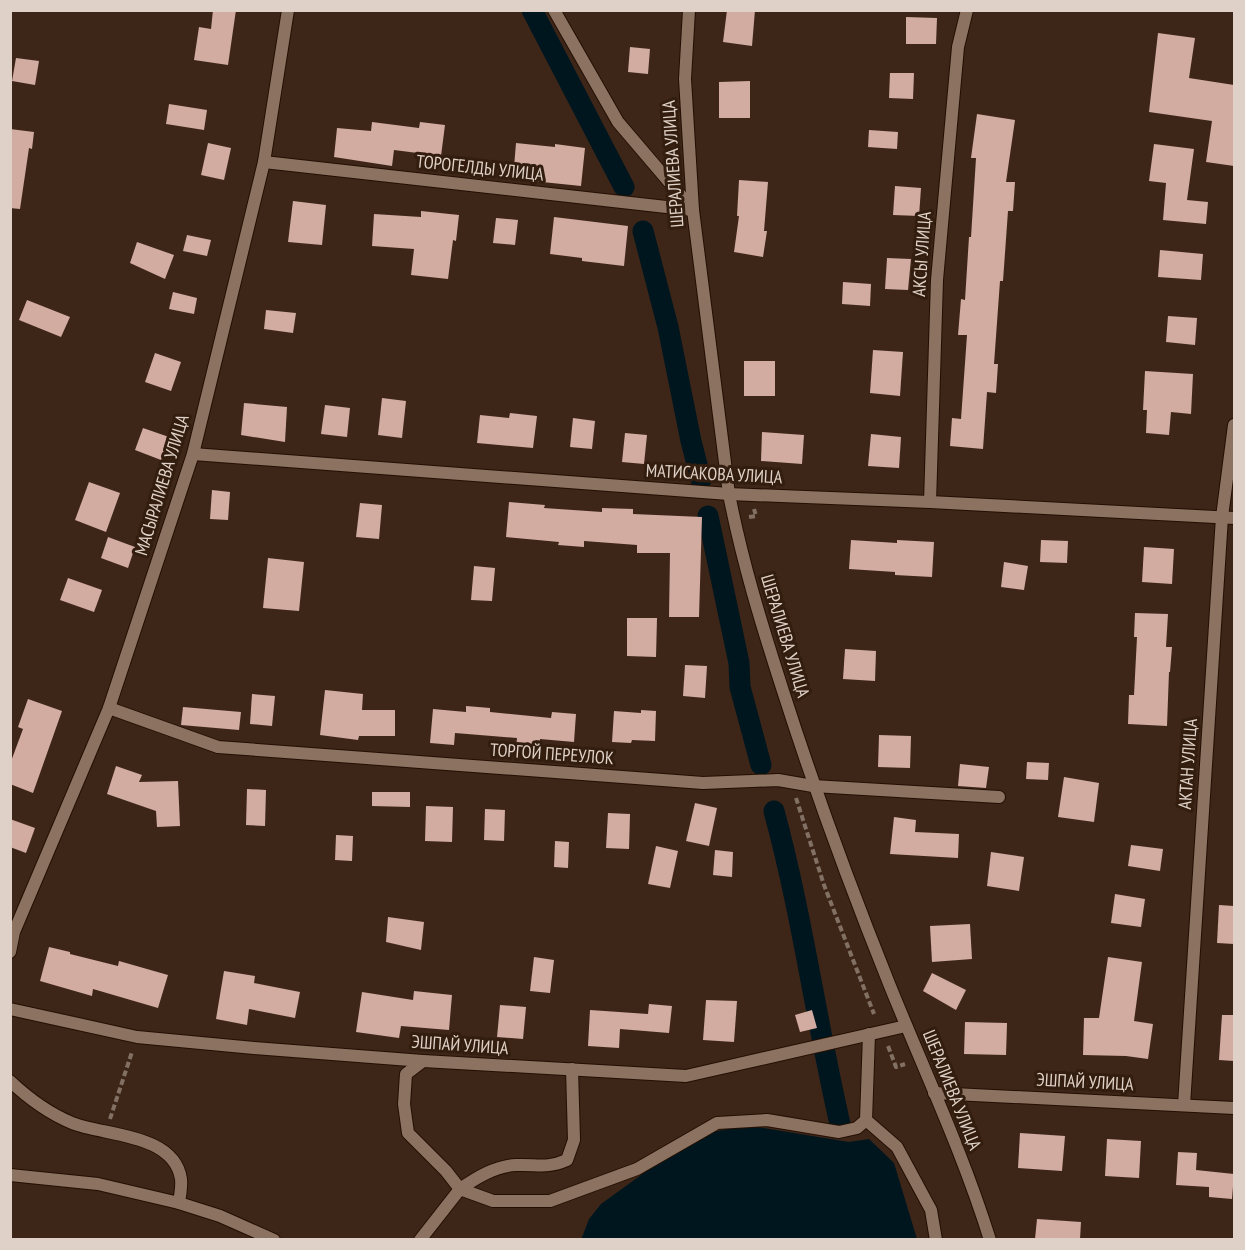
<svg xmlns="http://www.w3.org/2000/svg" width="1245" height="1250" font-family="'PT Sans Narrow',sans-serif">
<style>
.water{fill:#00161f}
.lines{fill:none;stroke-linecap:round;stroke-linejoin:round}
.canal{stroke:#00161f;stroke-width:21}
.building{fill:#d2aba1}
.minor-casing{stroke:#230f02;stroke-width:14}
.tertiary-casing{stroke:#230f02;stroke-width:14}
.path{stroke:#837064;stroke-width:4;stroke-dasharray:6 3;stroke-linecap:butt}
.minor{stroke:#8c7261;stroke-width:12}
.tertiary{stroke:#8c7261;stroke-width:12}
.labels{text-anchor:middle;stroke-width:6;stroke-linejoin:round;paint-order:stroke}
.street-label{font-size:18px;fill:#dfd1c7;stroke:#321d0e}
</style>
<rect width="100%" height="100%" fill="#3d2618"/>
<!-- water -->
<polygon class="water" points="746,1125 849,1142 869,1139 894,1163 917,1239 581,1240 589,1219 601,1204 673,1152 709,1133"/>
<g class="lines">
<!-- canal -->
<g class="canal">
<polyline points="532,10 624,187"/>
<polyline points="643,231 668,327 691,441 701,480"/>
<polyline points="708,516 739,663 740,687 761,765"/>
<path d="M774,811c28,103 42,209 66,313"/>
</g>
</g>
<!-- building -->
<g class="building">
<polygon points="213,10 236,10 228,65 194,60 199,27 211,29"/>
<polygon points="727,10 755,10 752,46 723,42"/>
<polygon points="906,17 937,18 936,44 906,44"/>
<polygon points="1158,33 1195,38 1189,78 1234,85 1234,166 1206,162 1212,121 1149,112"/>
<polygon points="630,47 650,49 648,74 628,72"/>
<polygon points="16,58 39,61 35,85 12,81"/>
<polygon points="890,73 914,73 913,99 889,98"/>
<polygon points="750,81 750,118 719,118 719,82"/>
<polygon points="169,104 207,110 204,130 166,124"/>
<polygon points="977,114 1015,120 1006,182 1015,182 1013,211 1008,211 1003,281 1000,281 994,364 998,364 996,393 987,392 983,449 950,446 952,418 961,419 967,335 958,335 961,299 965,300 969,237 971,237 976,158 971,158"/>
<polygon points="372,122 419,128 420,122 445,125 441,156 394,150 392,166 334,157 337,128 371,131"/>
<polygon points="10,129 34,132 32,149 29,148 20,209 10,208"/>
<polygon points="869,130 898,132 897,149 868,147"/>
<polygon points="208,143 231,148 224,180 201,175"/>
<polygon points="516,143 555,147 555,144 585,148 581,186 513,179"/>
<polygon points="1154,144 1194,149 1187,200 1208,202 1206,224 1163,220 1166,183 1149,181"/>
<polygon points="739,180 768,182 764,231 767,231 763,257 734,252 739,216 737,216"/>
<polygon points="895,186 921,188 919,216 893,215"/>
<polygon points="293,201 326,205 322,245 288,242"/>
<polygon points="421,211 459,215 456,241 453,240 448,279 411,275 414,249 372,246 374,214 421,217"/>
<polygon points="554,217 628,226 624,266 582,261 582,258 550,254"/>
<polygon points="496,218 518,220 515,245 493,243"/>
<polygon points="187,235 211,240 207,256 183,251"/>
<polygon points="137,242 174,255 165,279 130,263"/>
<polygon points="1160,250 1203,254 1201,280 1158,277"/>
<polygon points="887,258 911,259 908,290 885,289"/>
<polygon points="843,282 871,284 870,306 842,304"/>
<polygon points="173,292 197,298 194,314 169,309"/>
<polygon points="27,300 70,317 61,337 19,320"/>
<polygon points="266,310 296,313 293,333 264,329"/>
<polygon points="1168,316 1197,318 1195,345 1166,342"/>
<polygon points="873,350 903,352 900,396 870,393"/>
<polygon points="155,353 181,362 171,391 145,382"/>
<rect x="744" y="361" width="31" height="35"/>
<polygon points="1145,371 1193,374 1191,414 1171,412 1169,435 1146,433 1147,410 1143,410"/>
<polygon points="382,398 406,401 402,438 378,435"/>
<polygon points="244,403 287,407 285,442 241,435"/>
<polygon points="325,405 350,408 347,437 321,434"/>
<polygon points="510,413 537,416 533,448 477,443 480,415 509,418"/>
<polygon points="573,418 595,421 592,449 570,447"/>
<polygon points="143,428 169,437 161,460 135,450"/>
<polygon points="762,432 804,435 802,464 761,461"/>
<polygon points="625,433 647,435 644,464 622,462"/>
<polygon points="871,434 901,437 899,468 868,466"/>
<polygon points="89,482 120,493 106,532 75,520"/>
<polygon points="212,490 230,492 228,520 210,519"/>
<polygon points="509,502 545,505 544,508 602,512 602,508 633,509 633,514 702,517 699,617 669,617 670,553 637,553 637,545 584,541 584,547 558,545 559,542 506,537"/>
<polygon points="360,503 382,505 379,539 356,537"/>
<polygon points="108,537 135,547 128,568 101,558"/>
<polygon points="851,540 897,543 897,540 934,542 932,577 895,575 895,572 849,569"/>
<polygon points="1041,540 1068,541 1067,563 1040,562"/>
<polygon points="1144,547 1174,549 1172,584 1142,582"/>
<polygon points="268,558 304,562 299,611 263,608"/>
<polygon points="1004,562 1028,566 1024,590 1001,587"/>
<polygon points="474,566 495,568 492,601 471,600"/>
<polygon points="68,578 102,590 94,612 60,600"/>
<polygon points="1135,613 1168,614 1166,647 1172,647 1170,672 1169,672 1167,726 1128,724 1129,695 1134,695 1137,637 1134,637"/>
<polygon points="627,618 657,618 656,657 627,656"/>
<polygon points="845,649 876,651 875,681 843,679"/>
<polygon points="685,665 707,666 705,698 683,696"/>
<polygon points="325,690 363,694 362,710 395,710 395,736 359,736 358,740 320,735"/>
<polygon points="252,694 275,696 272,726 250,724"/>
<polygon points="28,699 62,711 33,793 10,784 10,764 23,729 18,727"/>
<polygon points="466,706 490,708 490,712 551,718 552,712 576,714 574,742 540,739 539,751 516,749 517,738 455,733 454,745 430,743 433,709 466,712"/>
<polygon points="183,707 241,712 239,730 181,725"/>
<polygon points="641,710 656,711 655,741 632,740 631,743 612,742 614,711 641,713"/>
<polygon points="879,735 911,736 910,768 878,767"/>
<polygon points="1027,762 1049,763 1048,780 1026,779"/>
<polygon points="960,764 989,767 986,788 958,786"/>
<polygon points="116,766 142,775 139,782 178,781 180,826 157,827 156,811 107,794"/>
<polygon points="1064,777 1099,783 1094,822 1058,817"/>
<polygon points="247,789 266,790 265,826 246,825"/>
<polygon points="372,792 410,792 410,807 372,806"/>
<polygon points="695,803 717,808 709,846 686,841"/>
<polygon points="426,806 453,807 452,842 425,841"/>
<polygon points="485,809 505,810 504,841 484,840"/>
<polygon points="608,813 630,814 629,849 606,848"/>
<polygon points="894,817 916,820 915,832 959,834 958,858 890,854"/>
<polygon points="10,819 35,828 26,853 10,847"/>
<polygon points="336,835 353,836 352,861 335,860"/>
<polygon points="555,841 569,842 568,868 554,867"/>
<polygon points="1131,845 1163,849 1160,871 1128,866"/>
<polygon points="656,846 678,851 670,888 648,884"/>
<polygon points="715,850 733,852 732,877 713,875"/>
<polygon points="991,852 1024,857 1019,891 987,886"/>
<polygon points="1115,894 1145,899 1141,927 1111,923"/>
<polygon points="1219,905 1234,906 1234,944 1217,943"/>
<polygon points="388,917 424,922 421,950 386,942"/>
<polygon points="970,924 972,959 932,962 930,926"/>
<polygon points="49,947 70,952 70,954 118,966 119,961 168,975 158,1008 93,989 92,996 40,981"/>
<polygon points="534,957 554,960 550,993 530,991"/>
<polygon points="1108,957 1142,962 1134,1021 1153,1024 1148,1059 1126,1056 1083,1055 1084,1018 1099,1018"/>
<polygon points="224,971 255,976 254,983 300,992 295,1018 249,1009 247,1025 216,1019"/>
<polygon points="932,973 966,990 956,1010 923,991"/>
<polygon points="414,991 452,995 449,1030 401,1026 399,1038 356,1032 362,992 413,1000"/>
<polygon points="706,1000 737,1001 734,1042 703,1040"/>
<polygon points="649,1004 672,1006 669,1033 620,1029 619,1048 588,1046 590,1010 648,1014"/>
<polygon points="500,1005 526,1007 523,1039 497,1037"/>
<polygon points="812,1010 817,1028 800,1032 795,1015"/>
<polygon points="1222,1015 1234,1015 1234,1061 1219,1060"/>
<polygon points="965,1022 1007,1023 1006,1055 964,1054"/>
<polygon points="1020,1133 1065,1136 1062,1171 1018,1168"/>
<polygon points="1107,1139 1141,1141 1139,1178 1105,1176"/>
<polygon points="1178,1152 1197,1153 1196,1170 1234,1174 1232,1199 1209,1197 1209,1187 1176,1185"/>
<polygon points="1037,1219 1081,1222 1080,1239 1035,1239"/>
</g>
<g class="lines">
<!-- minor casing -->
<g class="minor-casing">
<g id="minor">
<polyline points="554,10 618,122 693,210"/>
<polyline points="264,162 693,210"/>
<polyline points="193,454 729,494 930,502 1234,518"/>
<polyline points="930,502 937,280 958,47 967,10"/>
<polyline points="109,708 218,747 703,783 778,780 813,786 999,797"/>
<polyline points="10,952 14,932 109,708 193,454 264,162 288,10"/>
<polyline points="10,1009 137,1037 254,1048 423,1061 686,1076 906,1026"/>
<polyline points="869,1034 866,1120 897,1147 931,1210 936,1240"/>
<path d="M423,1061l-17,13 -2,30 4,29 38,38 14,18c16,-11 35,-23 56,-24 21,-1 30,4 51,-5l7,-20 -2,-71"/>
<path d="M10,1081c19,18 38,32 62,42 32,13 102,10 109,56 1,7 -1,17 -2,24"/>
<polyline points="934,1093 1234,1108"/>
<polyline points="1184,1105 1222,517 1234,425"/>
<polyline points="420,1240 460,1189 493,1201 550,1201 637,1169 717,1123 767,1120 839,1132 857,1128 866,1120"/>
</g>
</g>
<!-- tertiary casing -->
<g class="tertiary-casing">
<g id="tertiary">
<path d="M689,10l-4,69 8,131 36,284c13,67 33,132 54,197 32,100 68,198 107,295 34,84 73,167 100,254"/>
<polyline points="10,1175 98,1184 179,1203 220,1216 274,1240"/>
</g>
</g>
<!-- path -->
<g class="path">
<polyline points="749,517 756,516 754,509"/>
<polyline points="796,798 824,885 874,1014"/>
<polyline points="888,1046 896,1067 905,1064"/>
<polyline points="940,1052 949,1076"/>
<polyline points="110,1119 132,1052"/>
</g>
<!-- minor -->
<use href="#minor" class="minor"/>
<!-- tertiary -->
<use href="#tertiary" class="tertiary"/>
</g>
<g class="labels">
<!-- street labels -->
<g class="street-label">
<text transform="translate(673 164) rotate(-94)" y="6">ШЕРАЛИЕВА УЛИЦА</text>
<text transform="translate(480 168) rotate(6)" y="6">ТОРОГЕЛДЫ УЛИЦА</text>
<text transform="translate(922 254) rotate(-86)" y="6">АКСЫ УЛИЦА</text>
<text transform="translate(714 474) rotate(3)" y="6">МАТИСАКОВА УЛИЦА</text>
<text transform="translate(162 485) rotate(-73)" y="6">МАСЫРАЛИЕВА УЛИЦА</text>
<text transform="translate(785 636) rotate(73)" y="6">ШЕРАЛИЕВА УЛИЦА</text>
<text transform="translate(552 754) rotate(4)" y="6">ТОРГОЙ ПЕРЕУЛОК</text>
<text transform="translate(1188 764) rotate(-86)" y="6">АКТАН УЛИЦА</text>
<text transform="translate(460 1045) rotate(4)" y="6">ЭШПАЙ УЛИЦА</text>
<text transform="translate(1085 1082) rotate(3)" y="6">ЭШПАЙ УЛИЦА</text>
<text transform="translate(952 1090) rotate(68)" y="6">ШЕРАЛИЕВА УЛИЦА</text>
</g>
</g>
<!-- border -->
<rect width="1245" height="1250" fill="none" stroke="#dfd1c7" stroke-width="24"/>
</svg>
